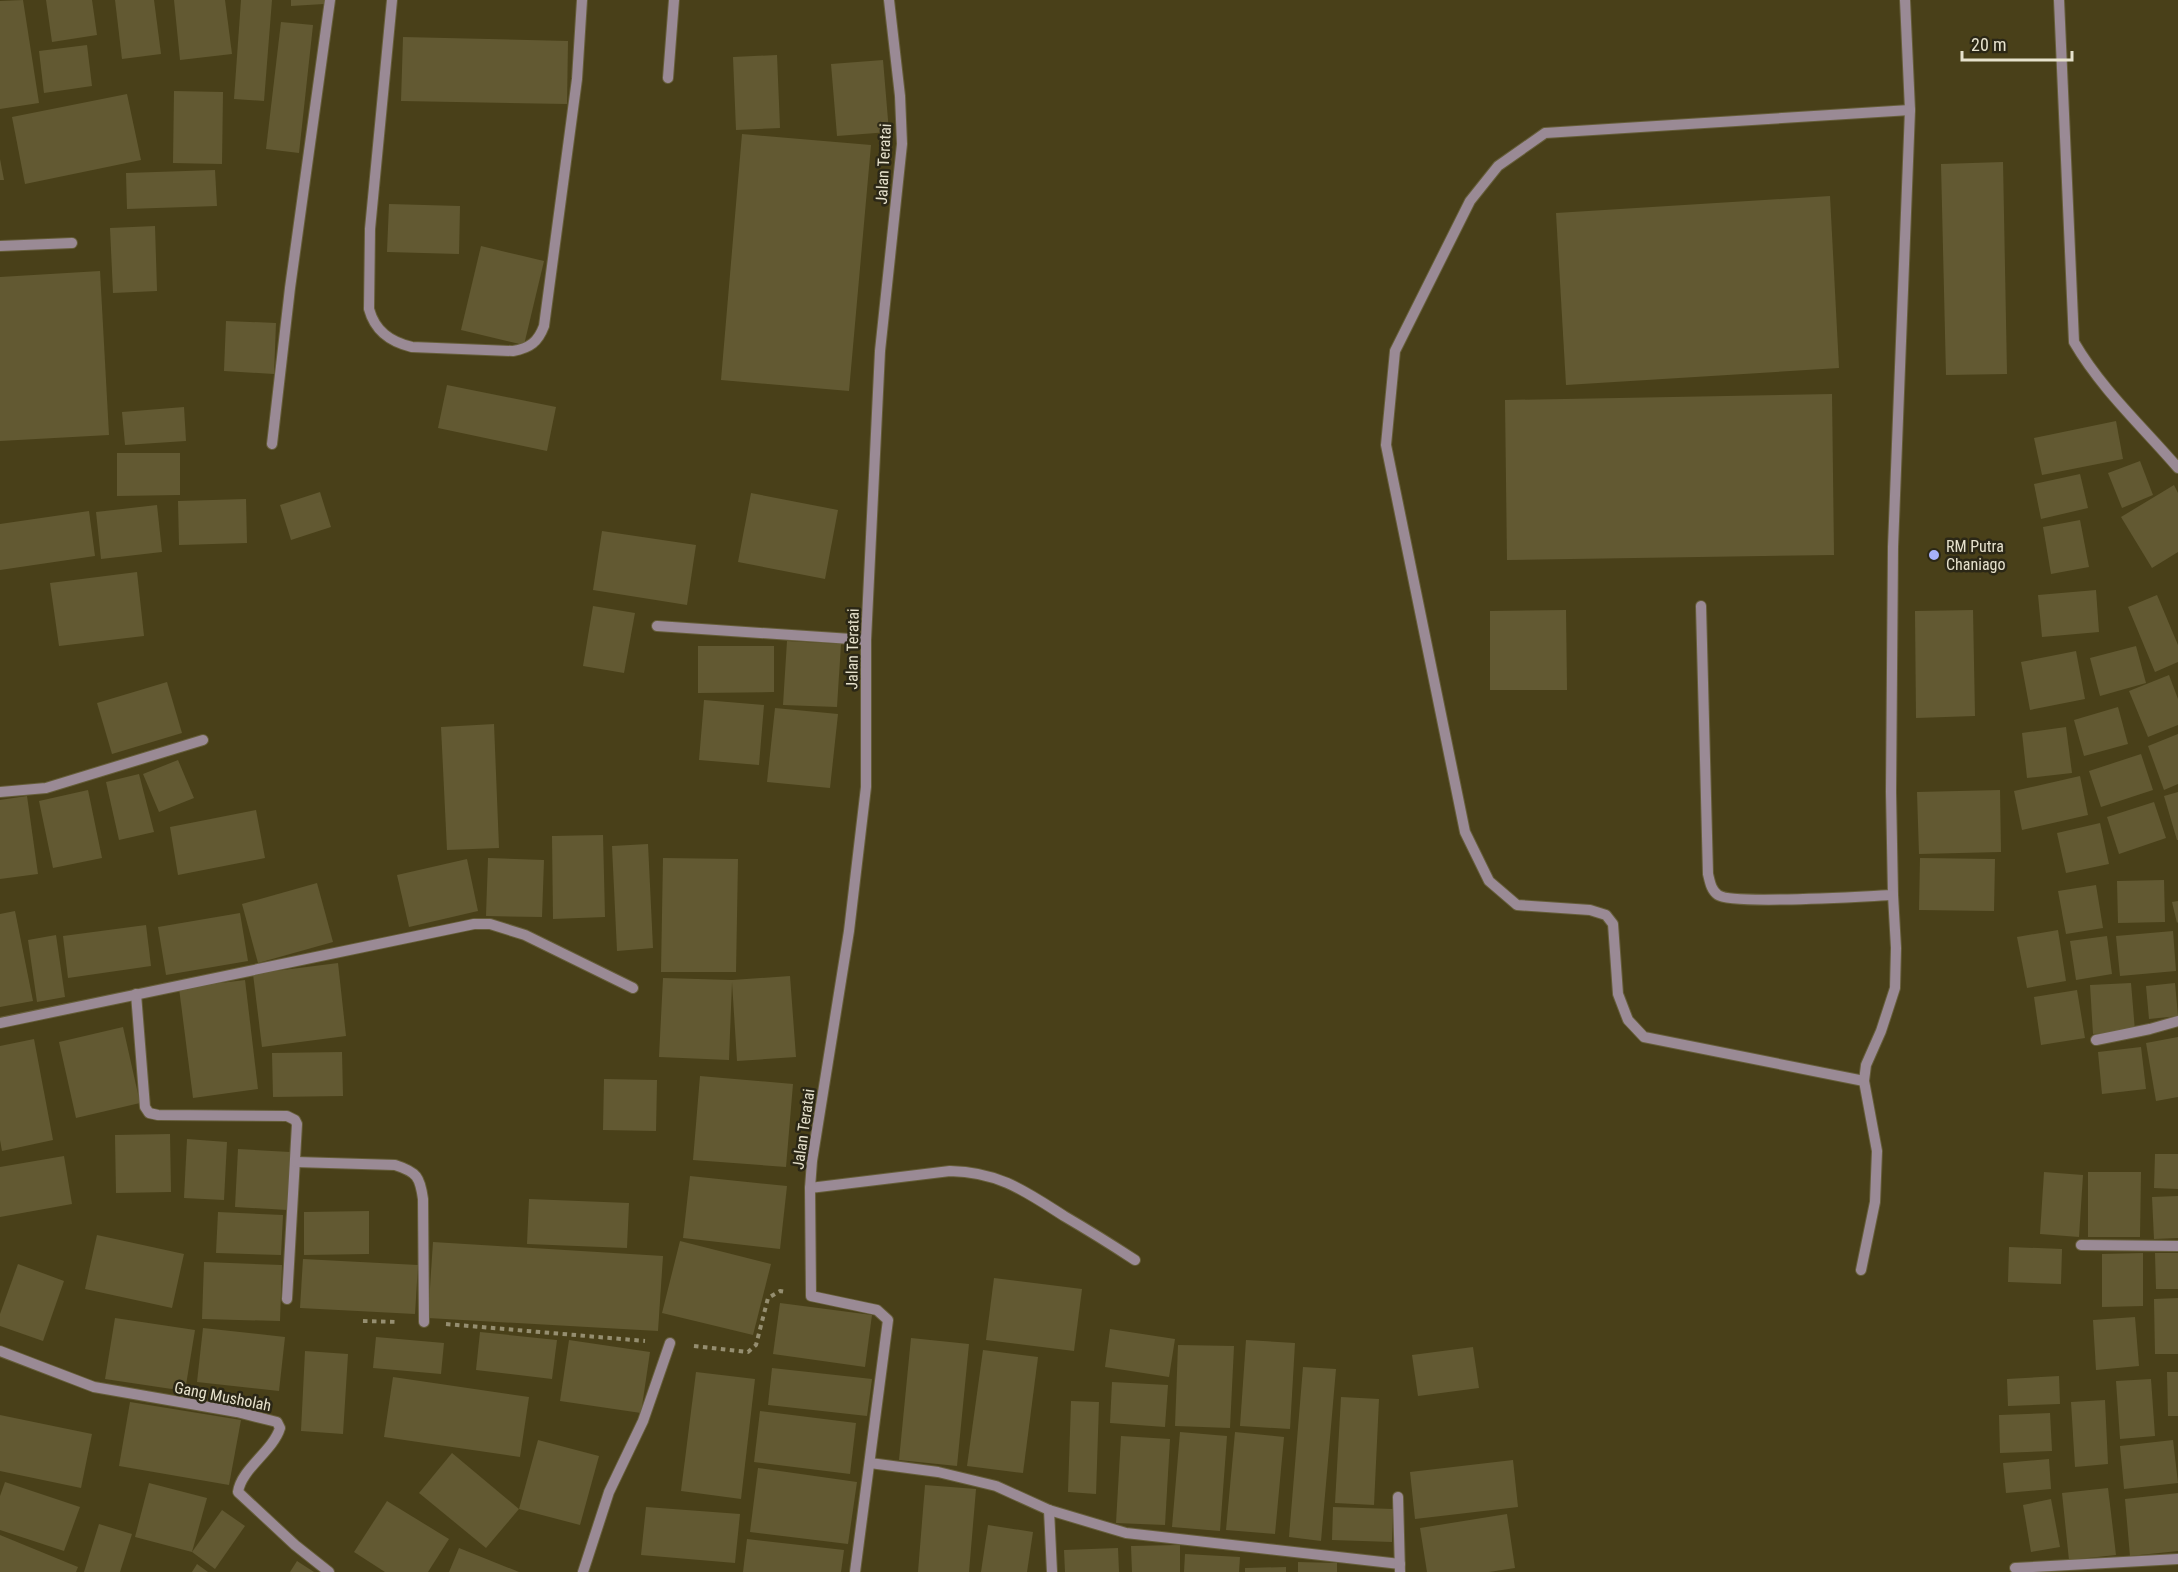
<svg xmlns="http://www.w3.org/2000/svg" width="2178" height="1572" font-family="'Roboto Condensed',sans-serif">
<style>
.building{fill:#625932}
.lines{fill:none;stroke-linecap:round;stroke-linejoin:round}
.minor-casing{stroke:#655d39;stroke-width:12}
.path{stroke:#958e70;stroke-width:4;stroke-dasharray:4.5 4.5;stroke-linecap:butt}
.minor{stroke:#9a8a95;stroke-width:10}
.poi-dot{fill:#a6b1fc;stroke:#2b2716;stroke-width:2}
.labels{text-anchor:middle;stroke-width:5;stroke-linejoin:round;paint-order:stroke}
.street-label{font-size:16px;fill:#e6e1cc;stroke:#2b2716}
.poi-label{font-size:16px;fill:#e6e1cc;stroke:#2b2716;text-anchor:start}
</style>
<rect width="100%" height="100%" fill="#494019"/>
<!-- building -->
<g class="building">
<polygon points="23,0 39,103 0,109 0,1"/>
<polygon points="46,0 92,0 97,35 52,42"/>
<polygon points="115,0 154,0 161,54 122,59"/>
<polygon points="174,0 225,0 232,54 180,60"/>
<polygon points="241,0 272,0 264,101 234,99"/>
<polygon points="291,0 324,0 324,4 291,6"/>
<polygon points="281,22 313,25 299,153 266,149"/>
<polygon points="403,37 568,41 567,104 401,101"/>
<polygon points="87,45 92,86 44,93 39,51"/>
<polygon points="777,55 780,128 736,130 733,57"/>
<polygon points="883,60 889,132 837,136 831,64"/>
<polygon points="174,91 223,92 222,164 173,163"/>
<polygon points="127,94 141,160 25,184 12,117"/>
<polygon points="742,134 871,145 849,391 721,380"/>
<polygon points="0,159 4,180 0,180"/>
<polygon points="2003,162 2007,374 1946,375 1941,164"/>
<polygon points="215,170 217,206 127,209 126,173"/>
<polygon points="1830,196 1839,368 1566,385 1556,213"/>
<polygon points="389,204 460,206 459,254 387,252"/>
<polygon points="155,226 157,291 113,293 110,228"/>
<polygon points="481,246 544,261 524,345 461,330"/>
<polygon points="100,271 109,435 0,441 0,277"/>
<polygon points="226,321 276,323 274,374 224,371"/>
<polygon points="447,385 556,407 547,451 438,428"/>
<polygon points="1832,394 1834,555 1507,560 1505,400"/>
<polygon points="184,407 186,441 125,445 122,412"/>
<polygon points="2116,421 2123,459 2042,475 2034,438"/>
<polygon points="117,453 180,453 180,495 117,496"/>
<polygon points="2140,461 2153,495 2122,508 2108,473"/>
<polygon points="2080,474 2088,508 2041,519 2034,484"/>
<polygon points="2174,485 2178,493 2178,552 2152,568 2121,517"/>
<polygon points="320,492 331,527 291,540 280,505"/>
<polygon points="751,493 838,510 825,579 738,562"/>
<polygon points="246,499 247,543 179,545 178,501"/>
<polygon points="157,505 162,552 101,559 96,512"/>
<polygon points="89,511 95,556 0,570 0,524"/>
<polygon points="2080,520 2089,567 2051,574 2043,527"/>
<polygon points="602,531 696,545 687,605 593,590"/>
<polygon points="137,572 144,636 59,646 50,583"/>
<polygon points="2096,590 2099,632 2042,637 2038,595"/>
<polygon points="2157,595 2178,645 2178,662 2155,672 2128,607"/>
<polygon points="593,606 635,613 624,673 583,666"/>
<polygon points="1566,610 1567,690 1490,690 1490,611"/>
<polygon points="1973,610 1975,716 1916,718 1915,611"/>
<polygon points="787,641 841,644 837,707 783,705"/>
<polygon points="698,646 774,646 774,692 698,693"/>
<polygon points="2136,646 2146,683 2100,696 2090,658"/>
<polygon points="2076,651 2085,699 2030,710 2021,662"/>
<polygon points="2169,675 2178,699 2178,725 2148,737 2129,691"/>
<polygon points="167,682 182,733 112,754 97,703"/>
<polygon points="704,700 764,705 759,765 699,760"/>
<polygon points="2118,707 2128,744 2084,756 2074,720"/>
<polygon points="775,708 838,714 830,788 767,782"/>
<polygon points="494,724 499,848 447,850 441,727"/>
<polygon points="2066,727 2072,773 2027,778 2022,733"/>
<polygon points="2178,734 2178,784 2164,790 2148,746"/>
<polygon points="2141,754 2153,790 2101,807 2089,771"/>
<polygon points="178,760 194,798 159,812 143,774"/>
<polygon points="139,774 154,832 119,840 106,782"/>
<polygon points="2080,776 2088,815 2022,830 2014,791"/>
<polygon points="88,790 102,858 53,868 39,801"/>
<polygon points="2000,790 2001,852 1919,854 1917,792"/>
<polygon points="2178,792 2178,840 2177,840 2164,796"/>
<polygon points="27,796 38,874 0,879 0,800"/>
<polygon points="2154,802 2166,838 2119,854 2107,817"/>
<polygon points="256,810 265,858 178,875 170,827"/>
<polygon points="2100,823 2109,864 2066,873 2057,833"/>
<polygon points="603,835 605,917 553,919 552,836"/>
<polygon points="648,844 653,948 617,951 612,846"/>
<polygon points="488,858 544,860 542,917 486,916"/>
<polygon points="663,858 738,859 736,972 661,972"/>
<polygon points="1920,858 1995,859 1994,911 1919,910"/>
<polygon points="467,859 478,911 409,927 397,875"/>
<polygon points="2164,880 2165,922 2118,923 2117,881"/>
<polygon points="317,883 333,942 258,963 242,904"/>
<polygon points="2096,885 2103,928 2066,934 2058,891"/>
<polygon points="2178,901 2178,922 2177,923 2172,902"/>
<polygon points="15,911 33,1001 0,1007 0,914"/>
<polygon points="240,913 248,961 166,975 158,927"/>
<polygon points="146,925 151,966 68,978 63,936"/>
<polygon points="2058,930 2066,981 2027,988 2017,937"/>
<polygon points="2173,931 2176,971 2120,976 2116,936"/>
<polygon points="56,935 65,997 37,1002 28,940"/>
<polygon points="2107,936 2112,974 2076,980 2070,941"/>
<polygon points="338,963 346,1036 262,1047 253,974"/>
<polygon points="790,976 796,1057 737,1061 732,982 729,1060 659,1057 663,978 732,980"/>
<polygon points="245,980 258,1089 193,1098 179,988"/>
<polygon points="2131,983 2135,1031 2093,1034 2090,985"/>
<polygon points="2175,983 2178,1016 2149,1019 2146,986"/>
<polygon points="2077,990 2085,1038 2041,1045 2034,997"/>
<polygon points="123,1027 140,1103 76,1118 59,1042"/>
<polygon points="2178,1037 2178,1097 2156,1101 2146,1043"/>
<polygon points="34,1039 53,1140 2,1151 0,1140 0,1046"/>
<polygon points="2141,1047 2146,1089 2102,1094 2098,1052"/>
<polygon points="342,1052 343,1096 273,1097 272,1053"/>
<polygon points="700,1076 793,1084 786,1167 693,1160"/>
<polygon points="604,1079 657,1080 656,1131 603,1130"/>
<polygon points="170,1134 171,1192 116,1193 115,1135"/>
<polygon points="187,1139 227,1142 224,1200 184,1198"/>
<polygon points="238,1149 290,1152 288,1210 235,1207"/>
<polygon points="2155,1154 2178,1154 2178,1189 2154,1188"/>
<polygon points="64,1156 72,1204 0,1217 0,1167"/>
<polygon points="2044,1172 2083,1175 2079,1237 2040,1234"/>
<polygon points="2088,1172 2141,1172 2140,1237 2088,1237"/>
<polygon points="690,1176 787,1186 780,1249 683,1238"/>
<polygon points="2178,1196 2178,1238 2154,1239 2152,1197"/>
<polygon points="529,1199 629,1203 627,1248 527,1244"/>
<polygon points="369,1211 369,1254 304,1255 304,1212"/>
<polygon points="218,1212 283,1215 281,1255 216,1253"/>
<polygon points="97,1235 184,1254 172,1308 85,1289"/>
<polygon points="680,1241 771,1264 753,1335 662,1313"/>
<polygon points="433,1242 663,1256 658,1331 428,1318"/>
<polygon points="2009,1247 2062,1249 2061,1284 2008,1282"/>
<polygon points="2143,1253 2143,1306 2102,1307 2102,1254"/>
<polygon points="2155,1253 2178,1253 2178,1289 2156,1289"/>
<polygon points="303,1259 418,1265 415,1314 300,1308"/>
<polygon points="204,1262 282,1265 280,1321 202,1319"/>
<polygon points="18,1264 64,1281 43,1341 0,1326 0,1314"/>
<polygon points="994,1278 1082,1289 1074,1351 986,1340"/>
<polygon points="2178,1298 2178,1354 2155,1354 2154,1299"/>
<polygon points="780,1303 872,1315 865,1367 773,1354"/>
<polygon points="2135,1317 2139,1366 2096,1370 2093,1320"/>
<polygon points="115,1318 195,1330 185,1391 105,1379"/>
<polygon points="203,1328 285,1337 279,1391 197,1382"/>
<polygon points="1110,1329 1175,1339 1169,1377 1105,1367"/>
<polygon points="480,1332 557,1340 552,1379 476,1370"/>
<polygon points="376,1337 444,1343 441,1374 373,1368"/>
<polygon points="911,1338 969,1344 957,1466 899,1460"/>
<polygon points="569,1340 650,1352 641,1413 560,1401"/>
<polygon points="1246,1340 1295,1343 1290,1429 1240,1426"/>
<polygon points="1178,1345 1234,1346 1230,1428 1175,1426"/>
<polygon points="1473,1347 1479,1388 1418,1396 1412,1355"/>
<polygon points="983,1350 1038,1357 1023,1473 967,1466"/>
<polygon points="305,1351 348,1354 343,1434 301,1431"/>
<polygon points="1303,1367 1336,1369 1321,1541 1289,1537"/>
<polygon points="772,1368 872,1379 867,1416 768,1405"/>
<polygon points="696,1372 755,1379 741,1499 681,1491"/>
<polygon points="2167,1372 2178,1372 2178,1416 2168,1416"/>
<polygon points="2059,1376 2060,1404 2008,1406 2007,1379"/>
<polygon points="393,1377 529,1397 520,1457 384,1437"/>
<polygon points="2151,1379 2155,1436 2120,1439 2116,1381"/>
<polygon points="1112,1382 1168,1385 1165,1427 1110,1423"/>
<polygon points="1341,1397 1379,1399 1374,1505 1335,1503"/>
<polygon points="2105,1400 2108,1464 2075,1467 2071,1402"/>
<polygon points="1071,1401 1099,1402 1096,1494 1068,1492"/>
<polygon points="130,1402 241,1420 229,1485 119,1466"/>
<polygon points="760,1411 856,1423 850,1474 754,1462"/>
<polygon points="2050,1413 2052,1451 2000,1453 1999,1415"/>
<polygon points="0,1415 92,1434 81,1488 0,1471"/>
<polygon points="1180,1432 1227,1436 1220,1531 1172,1527"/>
<polygon points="1235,1432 1284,1437 1275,1534 1226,1530"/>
<polygon points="1121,1436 1170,1439 1165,1525 1116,1523"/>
<polygon points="538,1440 599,1456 580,1525 519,1509"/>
<polygon points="2173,1440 2178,1483 2124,1489 2120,1446"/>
<polygon points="452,1453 519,1509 486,1548 419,1493"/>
<polygon points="2049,1459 2051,1489 2006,1493 2003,1463"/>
<polygon points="1513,1460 1518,1507 1415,1519 1410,1472"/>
<polygon points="758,1468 857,1482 848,1544 750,1532"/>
<polygon points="5,1482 80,1507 64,1551 0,1530 0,1496"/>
<polygon points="149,1483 207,1498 192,1552 135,1537"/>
<polygon points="925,1485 976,1489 969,1572 918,1572"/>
<polygon points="2108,1488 2116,1555 2069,1560 2062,1493"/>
<polygon points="2178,1493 2178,1551 2130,1556 2125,1499"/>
<polygon points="2051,1499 2060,1547 2031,1552 2023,1505"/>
<polygon points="387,1501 449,1539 428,1572 385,1572 354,1552"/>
<polygon points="646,1507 740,1514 735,1563 641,1555"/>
<polygon points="1333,1507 1393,1509 1392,1542 1332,1540"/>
<polygon points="222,1510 245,1526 215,1569 192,1552"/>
<polygon points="1507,1514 1515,1568 1489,1572 1427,1572 1420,1528"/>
<polygon points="99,1524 132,1534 120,1572 84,1572"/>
<polygon points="988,1525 1033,1532 1027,1572 981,1572"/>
<polygon points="0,1535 78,1567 76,1572 0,1572"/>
<polygon points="747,1539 844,1550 841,1572 743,1572"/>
<polygon points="1180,1545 1180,1572 1132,1572 1131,1546"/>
<polygon points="459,1548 519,1572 449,1572"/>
<polygon points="1118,1548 1119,1572 1065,1572 1064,1550"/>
<polygon points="1185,1554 1240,1557 1239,1572 1184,1572"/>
<polygon points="297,1561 314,1572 290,1572"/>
<polygon points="1298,1562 1337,1563 1337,1572 1298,1572"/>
<polygon points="197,1564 208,1572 192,1572"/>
<polygon points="1286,1567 1286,1572 1245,1572 1245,1568"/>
</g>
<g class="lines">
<!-- minor casing -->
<g class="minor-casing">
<g id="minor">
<path d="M392,0l-22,229 -1,80c6,22 21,33 43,38l101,4c17,-3 25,-9 31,-25l33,-247 5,-79"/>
<path d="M2059,0l15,342c28,48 68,84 104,126"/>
<polyline points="668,78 674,0"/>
<polyline points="0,246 72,243"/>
<polyline points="272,444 290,288 330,0"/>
<path d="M1701,606l7,268c2,8 3,16 10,21 14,10 149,1 175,0l-2,-103 2,-245 17,-437 -5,-110"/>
<polyline points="657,626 866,640"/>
<polyline points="0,792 46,788 203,740"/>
<polyline points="136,994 145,1107 149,1113 158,1115 287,1116 295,1120 297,1124 287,1299"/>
<polyline points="0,1023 474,924 490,924 525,935 633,988"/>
<polyline points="2096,1040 2150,1029 2178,1021"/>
<polyline points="1864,1081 1644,1037 1628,1020 1618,994 1613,924 1606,915 1590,910 1517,905 1489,881 1465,832 1386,445 1395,351 1470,201 1498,166 1545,133 1910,110"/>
<path d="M296,1162l99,3c22,7 25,12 28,34l1,123"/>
<path d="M810,1188l140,-17c49,1 75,20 114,45 24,14 48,29 71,44"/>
<polyline points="2081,1245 2178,1246"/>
<polyline points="1861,1270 1875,1202 1877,1151 1864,1081 1866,1065 1881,1031 1895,988 1896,948 1893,895"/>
<path d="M0,1351l94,36 143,25 40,10 3,6c-7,23 -39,41 -42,64l57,53 34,27"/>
<polyline points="870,1463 938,1472 996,1486 1049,1510 1126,1533 1400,1564"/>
<polyline points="1398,1497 1400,1572"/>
<polyline points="1049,1510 1052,1572"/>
<polyline points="2015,1568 2178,1559"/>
<polyline points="583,1572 609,1492 643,1421 670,1343"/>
<polyline points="855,1572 888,1320 877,1310 811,1296 810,1188 812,1161 849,931 866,787 866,640 880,351 902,144 900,96 889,0"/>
</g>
</g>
<!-- path -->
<g class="path">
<polyline points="363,1321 399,1322"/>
<polyline points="446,1324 645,1341"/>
<polyline points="694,1346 748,1352 756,1345 768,1298 780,1291 786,1292"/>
</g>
<!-- minor -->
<use href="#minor" class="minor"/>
</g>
<!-- markers -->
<circle class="poi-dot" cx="1934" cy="555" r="6"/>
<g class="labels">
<!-- street labels -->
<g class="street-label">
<text transform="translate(883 164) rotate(-87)" y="6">Jalan Teratai</text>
<text transform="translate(852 649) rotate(-89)" y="6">Jalan Teratai</text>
<text transform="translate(803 1129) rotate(-82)" y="6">Jalan Teratai</text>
<text transform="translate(223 1396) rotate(11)" y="6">Gang Musholah</text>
</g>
<!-- poi labels -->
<g class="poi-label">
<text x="1946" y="552">RM Putra<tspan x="1946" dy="18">Chaniago</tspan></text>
</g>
</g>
<!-- scale -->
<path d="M1962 51v9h110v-9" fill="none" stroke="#e6e1cc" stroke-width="3"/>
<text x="1971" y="51" font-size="18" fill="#e6e1cc" stroke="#2b2716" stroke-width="4.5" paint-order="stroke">20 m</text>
</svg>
